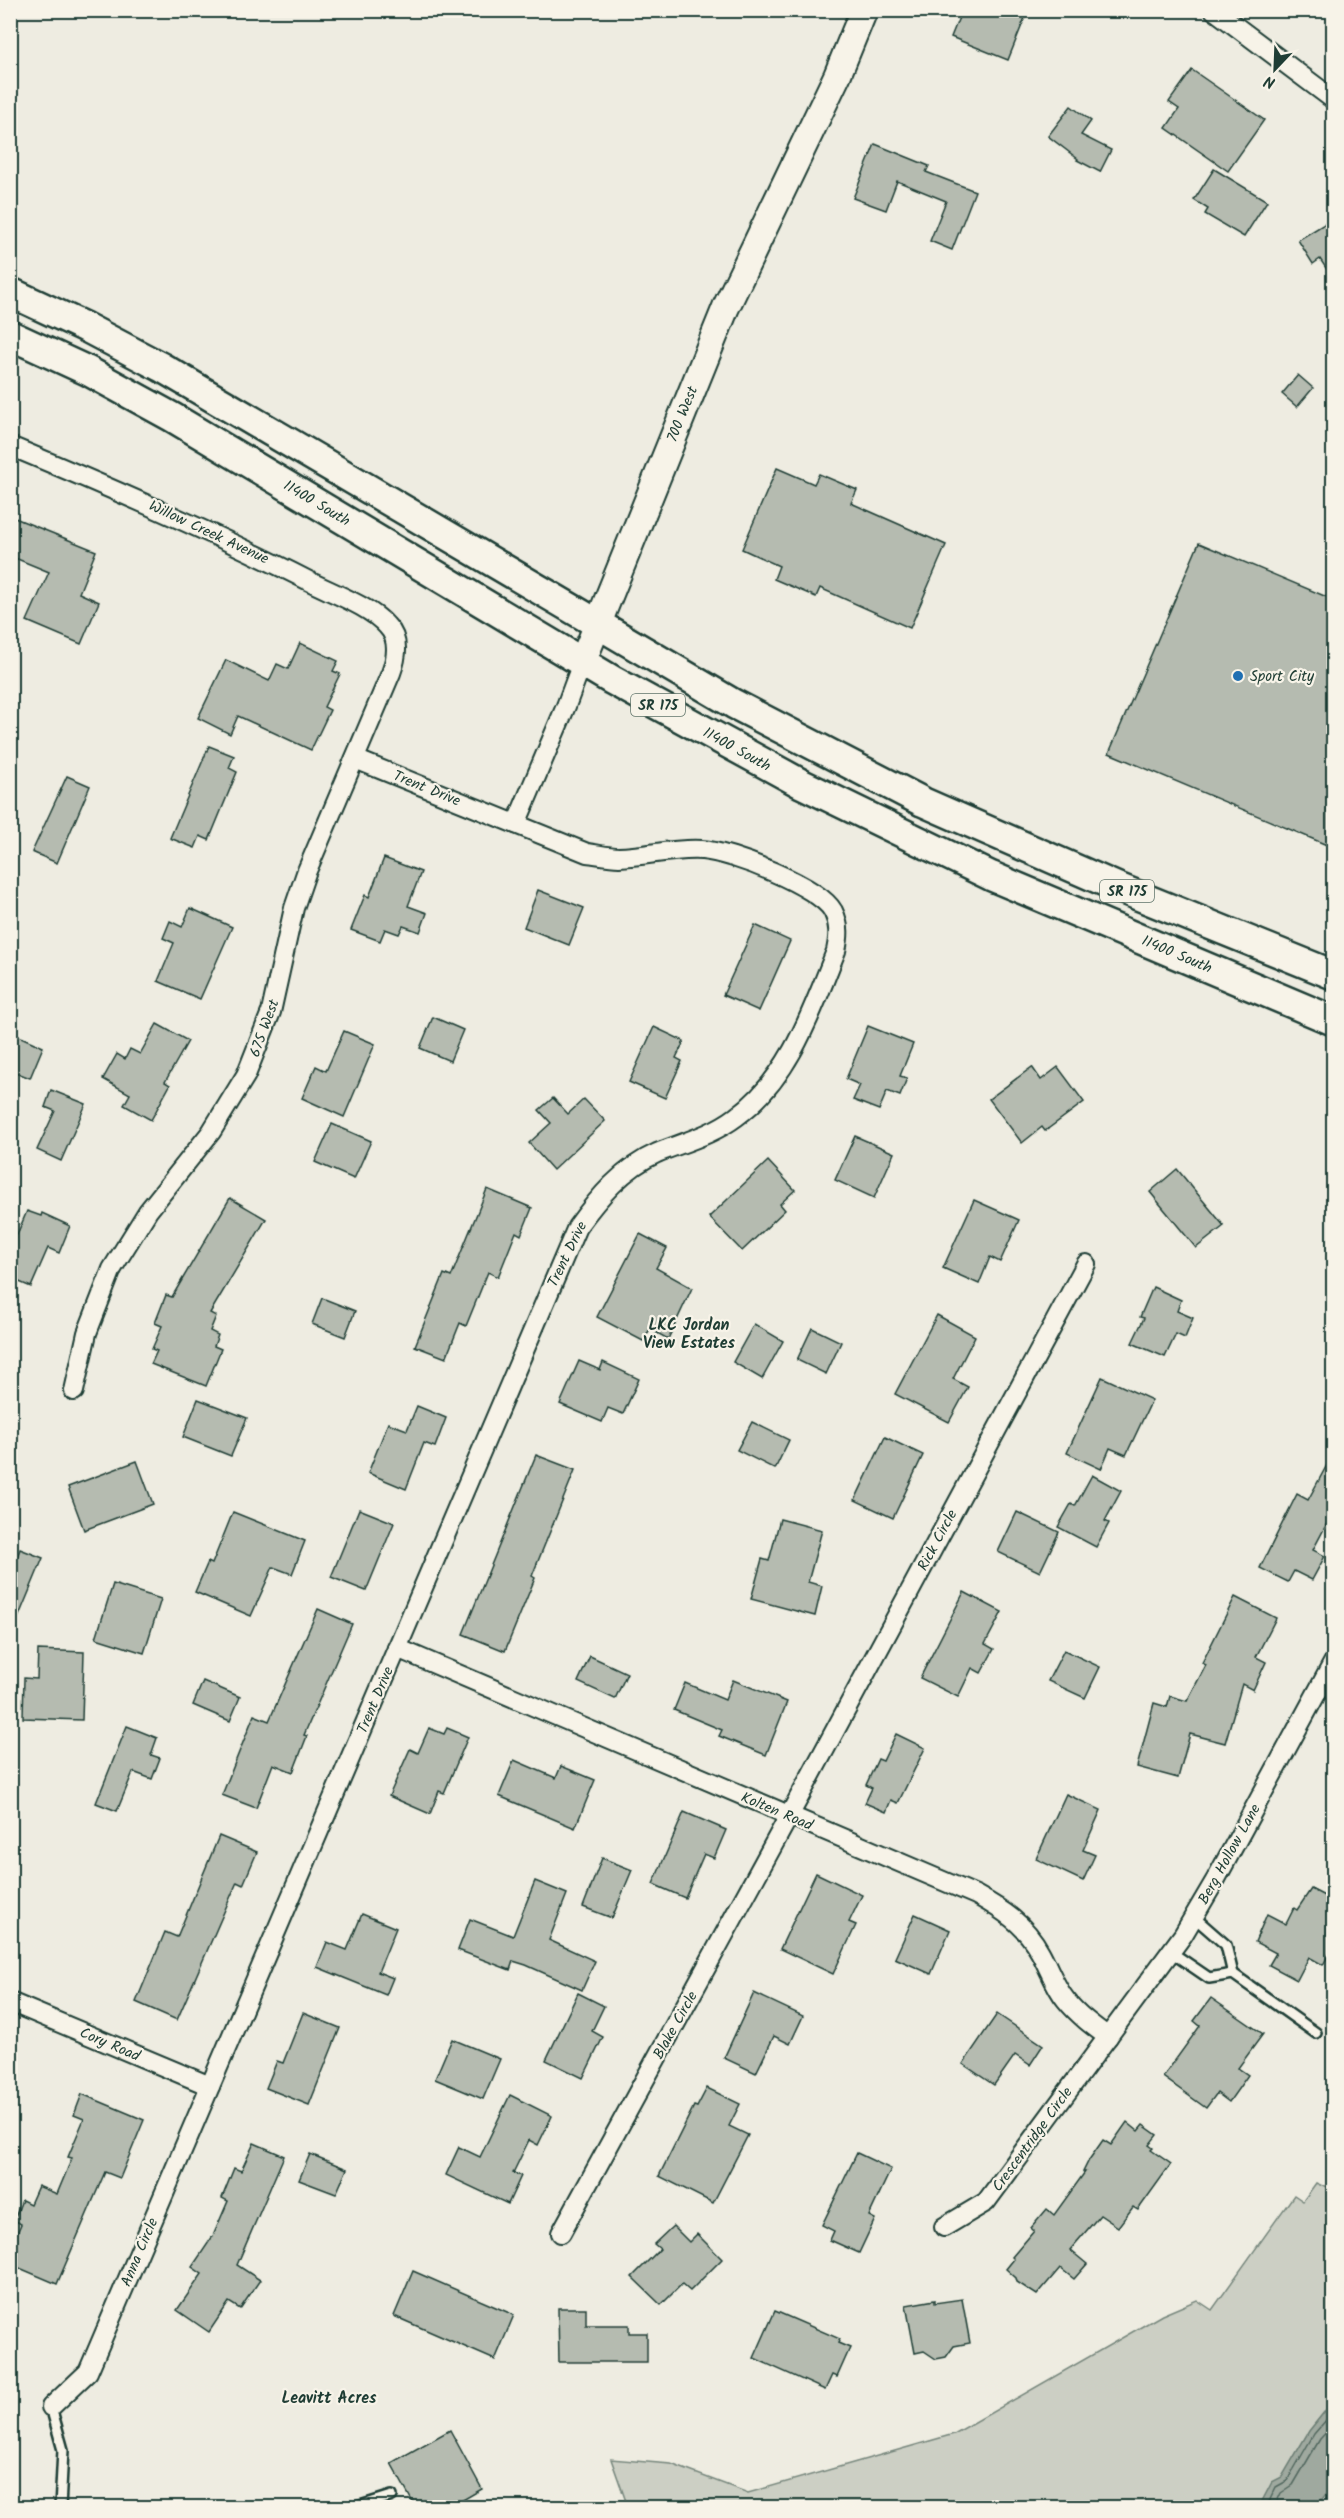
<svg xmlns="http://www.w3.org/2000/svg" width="1344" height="2518" font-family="Kalam,sans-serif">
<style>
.green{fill:#cccfc4;stroke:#76867c;stroke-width:1.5}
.water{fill:#9fa99f;stroke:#6c7e74;stroke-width:1.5}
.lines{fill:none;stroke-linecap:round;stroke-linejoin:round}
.shore{stroke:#52685f;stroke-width:1.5}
.building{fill:#b5bbb0;stroke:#1f3d34;stroke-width:1.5}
.lane-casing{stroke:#1f3d34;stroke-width:14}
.street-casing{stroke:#1f3d34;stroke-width:22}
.secondary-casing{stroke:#1f3d34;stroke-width:30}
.primary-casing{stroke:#1f3d34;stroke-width:33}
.lane{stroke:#f7f3e8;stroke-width:9}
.street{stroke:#f7f3e8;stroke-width:18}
.secondary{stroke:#f7f3e8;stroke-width:26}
.primary{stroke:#f7f3e8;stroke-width:28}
.poi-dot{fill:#1f6fb2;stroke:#f7f3e8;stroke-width:2}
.labels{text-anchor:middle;stroke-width:4.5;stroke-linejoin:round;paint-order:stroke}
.shield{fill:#f7f3e8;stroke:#60746a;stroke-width:1.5}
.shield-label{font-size:14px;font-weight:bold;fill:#1f3d34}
.street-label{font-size:15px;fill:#1f3d34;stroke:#f7f3e8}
.poi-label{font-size:15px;fill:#1f3d34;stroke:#f7f3e8;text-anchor:start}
.neighbourhood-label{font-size:16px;font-weight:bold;fill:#1f3d34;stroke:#f7f3e8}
</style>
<rect width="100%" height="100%" fill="#eeece1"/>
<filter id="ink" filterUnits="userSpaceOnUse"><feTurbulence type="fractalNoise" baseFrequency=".0167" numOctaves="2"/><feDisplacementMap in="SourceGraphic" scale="12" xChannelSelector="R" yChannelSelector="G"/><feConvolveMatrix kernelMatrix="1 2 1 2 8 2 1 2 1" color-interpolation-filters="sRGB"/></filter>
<g filter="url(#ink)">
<!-- green -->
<polygon class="green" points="1316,2183 1333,2191 1333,2451 1304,2507 628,2507 611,2459 671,2464 748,2493 954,2434 1162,2315 1197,2300 1212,2310 1294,2195 1303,2201"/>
<!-- water -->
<polygon class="water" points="1333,2401 1333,2485 1316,2507 1259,2507 1272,2482 1282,2477 1309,2431"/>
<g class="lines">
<!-- shore -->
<g class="shore">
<polyline points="1266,2508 1276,2487 1287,2481 1314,2434 1334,2411"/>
<polyline points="1274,2508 1281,2493 1293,2485 1320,2439 1334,2424"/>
</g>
</g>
<!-- building -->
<g class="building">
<polygon points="962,10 1028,10 1008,60 951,37"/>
<polygon points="1192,70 1264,120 1228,171 1166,128 1179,109 1169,102"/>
<polygon points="1071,106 1091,121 1081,135 1111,150 1100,172 1077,160 1078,159 1048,136"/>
<polygon points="875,144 929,166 926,172 975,191 952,250 930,241 946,201 897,181 886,210 853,198"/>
<polygon points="1214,169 1267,201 1244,237 1205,214 1208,209 1194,200"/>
<polygon points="1334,218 1334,280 1320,259 1313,264 1298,240"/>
<polygon points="1298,375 1313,388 1297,407 1282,394"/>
<polygon points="777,468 814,484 819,474 857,490 851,503 946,545 910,628 820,588 816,597 774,579 779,566 742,549"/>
<polygon points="10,516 96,551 79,593 99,602 81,644 27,621 49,572 10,556"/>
<polygon points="1199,543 1334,600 1334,848 1109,753"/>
<polygon points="300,643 338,661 333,671 340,674 324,707 330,710 311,750 238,716 230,734 198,718 226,660 269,681 277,664 288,669"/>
<polygon points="209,746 234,756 229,768 237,772 209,840 200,836 195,848 170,838"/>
<polygon points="67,776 90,786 57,863 32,852"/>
<polygon points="384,858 421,872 408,906 427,913 420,932 403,926 399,934 385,929 380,941 351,930 365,895 369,897"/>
<polygon points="538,890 584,908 569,945 524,927"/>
<polygon points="190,908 232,927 200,999 158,981 174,943 163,938 170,921 182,927"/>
<polygon points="755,925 790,941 759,1011 723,995"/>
<polygon points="433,1017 463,1030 450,1061 420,1048"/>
<polygon points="157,1024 188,1041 165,1082 170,1085 151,1120 124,1105 130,1094 103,1079 117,1054 125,1059 130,1049 140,1054"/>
<polygon points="868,1026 913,1044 900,1076 907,1078 900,1096 887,1091 879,1110 853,1100 860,1085 846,1079"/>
<polygon points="654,1027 684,1041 676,1058 682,1061 665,1098 629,1082"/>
<polygon points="344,1031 375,1044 344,1117 302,1098 316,1066 326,1071"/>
<polygon points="10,1032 43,1047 30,1078 10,1070"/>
<polygon points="1032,1067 1041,1080 1058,1067 1084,1102 1045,1131 1042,1127 1022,1143 989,1099"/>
<polygon points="51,1090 86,1104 61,1161 37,1150 55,1111 45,1107"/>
<polygon points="553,1098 568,1114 584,1099 605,1121 553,1170 529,1143 551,1123 539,1110"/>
<polygon points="332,1124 371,1141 354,1179 315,1162"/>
<polygon points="855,1136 894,1153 874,1198 835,1180"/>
<polygon points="768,1161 795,1190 780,1204 785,1210 742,1251 709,1217"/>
<polygon points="1177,1169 1224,1226 1196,1248 1150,1192"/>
<polygon points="487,1189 532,1208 521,1235 516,1232 498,1277 488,1272 466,1326 460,1323 446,1358 415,1346 444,1274 451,1277"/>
<polygon points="230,1198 266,1219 210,1313 216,1316 210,1331 218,1335 214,1346 221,1349 206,1386 151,1364 157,1351 152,1349 162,1326 155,1323 166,1295 172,1297"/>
<polygon points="974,1200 1019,1220 1000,1262 990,1257 979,1284 943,1268"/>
<polygon points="27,1211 41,1216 42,1213 70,1226 59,1253 48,1248 31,1287 10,1278 10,1251"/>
<polygon points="640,1234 667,1248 656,1268 692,1288 668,1339 650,1329 643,1341 597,1317"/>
<polygon points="1153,1287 1181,1300 1177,1311 1193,1318 1185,1338 1176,1334 1165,1357 1132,1343 1144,1318 1140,1317"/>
<polygon points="322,1298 355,1311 345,1337 312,1324"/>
<polygon points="937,1315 975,1336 953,1379 968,1387 949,1422 895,1394"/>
<polygon points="754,1324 783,1341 762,1379 733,1362"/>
<polygon points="812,1328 841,1342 826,1374 797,1360"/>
<polygon points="579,1361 600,1370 603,1362 639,1379 623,1414 608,1408 602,1422 560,1404"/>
<polygon points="1102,1377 1152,1400 1126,1455 1110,1448 1101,1469 1067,1453"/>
<polygon points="198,1399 247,1418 231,1456 183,1437"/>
<polygon points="417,1406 446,1418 435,1447 424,1443 406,1489 368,1473 388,1423 407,1430"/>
<polygon points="752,1422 789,1440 775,1469 737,1450"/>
<polygon points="885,1437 923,1455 893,1518 855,1500"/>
<polygon points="1334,1452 1334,1510 1313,1550 1325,1556 1312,1580 1294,1571 1288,1582 1260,1568 1297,1494 1308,1500"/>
<polygon points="536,1455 575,1470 532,1576 535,1578 505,1651 463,1634"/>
<polygon points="137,1461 153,1504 84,1530 68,1487"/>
<polygon points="1092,1475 1121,1491 1105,1521 1109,1523 1096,1547 1058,1527 1071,1504 1075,1506"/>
<polygon points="359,1509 394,1523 366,1591 331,1577"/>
<polygon points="233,1512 305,1541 292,1574 273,1567 251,1616 195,1592 208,1562 212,1564"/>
<polygon points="1017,1512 1059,1532 1040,1572 998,1552"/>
<polygon points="780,1519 822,1530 808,1582 822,1586 815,1616 751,1599 762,1559 769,1561"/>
<polygon points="20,1549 43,1558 11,1635 10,1557 16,1560"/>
<polygon points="113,1584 161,1599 144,1653 96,1638"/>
<polygon points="964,1592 1002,1612 985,1644 994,1649 981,1673 972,1668 958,1697 920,1678"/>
<polygon points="1235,1597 1276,1618 1256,1657 1266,1662 1253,1690 1242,1684 1225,1743 1190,1734 1178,1778 1137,1767 1154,1703 1167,1707 1170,1696 1187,1701 1206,1665 1202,1663"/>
<polygon points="318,1609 352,1624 304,1735 307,1736 293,1772 273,1764 256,1808 222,1795 254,1715 269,1721"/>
<polygon points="38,1650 84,1652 82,1720 23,1718 24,1678 37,1679"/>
<polygon points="1064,1650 1100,1667 1085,1698 1048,1681"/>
<polygon points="590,1656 627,1673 615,1699 578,1682"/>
<polygon points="733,1680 787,1702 766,1755 719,1736 722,1730 674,1710 685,1683 725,1700"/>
<polygon points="203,1681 240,1697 230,1721 193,1705"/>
<polygon points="127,1726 157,1738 151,1755 160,1758 152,1779 133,1772 117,1811 96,1803"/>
<polygon points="429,1728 444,1734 447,1728 468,1737 444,1793 439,1791 430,1814 389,1796 410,1749 418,1753"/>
<polygon points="896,1734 925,1748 898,1803 891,1800 886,1812 865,1803 872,1788 866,1785 878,1759 883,1761"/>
<polygon points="514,1760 556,1778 561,1766 595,1780 575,1828 499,1796"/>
<polygon points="1066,1794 1101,1810 1083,1850 1095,1855 1083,1881 1036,1859"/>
<polygon points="684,1812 726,1830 714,1858 704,1854 685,1898 653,1884"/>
<polygon points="219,1836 257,1852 243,1885 237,1882 177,2020 136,2002 165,1932 177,1937"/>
<polygon points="602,1858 632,1870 612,1918 583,1907"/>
<polygon points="816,1873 862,1895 849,1922 856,1925 833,1974 780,1949"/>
<polygon points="535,1881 567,1894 549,1940 595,1961 582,1990 526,1965 513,1961 510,1970 458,1950 470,1919 513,1936"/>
<polygon points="1311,1889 1334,1901 1334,1945 1323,1965 1309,1957 1297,1980 1269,1965 1276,1953 1255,1942 1267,1914 1286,1924 1294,1908 1297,1910"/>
<polygon points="362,1914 396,1928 378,1972 393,1978 386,1995 317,1967 327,1942 347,1950"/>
<polygon points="915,1914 950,1930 931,1974 895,1958"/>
<polygon points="578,1993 604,2006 592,2031 603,2037 583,2078 546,2060"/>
<polygon points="754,1993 803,2016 790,2044 774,2036 756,2073 724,2058"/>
<polygon points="1211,1998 1263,2034 1238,2068 1248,2075 1229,2102 1217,2093 1206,2108 1163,2077 1200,2026 1194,2021"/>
<polygon points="303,2013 340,2028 309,2105 266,2088 277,2061 283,2063"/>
<polygon points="997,2014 1043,2045 1030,2065 1015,2055 994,2085 963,2064"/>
<polygon points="452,2039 500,2059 483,2099 435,2079"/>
<polygon points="707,2088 740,2104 729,2126 748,2135 713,2203 659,2176 694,2106 697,2107"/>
<polygon points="82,2094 144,2120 120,2178 105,2172 57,2284 10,2264 10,2249 21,2224 14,2220 22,2200 30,2204 38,2186 57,2194 72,2158 68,2157 84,2119 74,2115"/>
<polygon points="510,2095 552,2116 538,2145 529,2140 513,2173 521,2176 508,2204 446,2175 459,2147 480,2157"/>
<polygon points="1127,2122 1138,2131 1143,2125 1157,2135 1149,2145 1153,2148 1151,2150 1171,2164 1138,2210 1133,2207 1118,2227 1100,2215 1070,2250 1087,2264 1074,2279 1060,2268 1037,2295 1017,2282 1016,2278 1006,2269 1014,2259 1012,2257 1034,2231 1031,2228 1047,2209 1054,2215 1085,2172 1083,2172 1089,2160 1103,2140 1111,2145"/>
<polygon points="254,2143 284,2156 237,2265 260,2280 240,2309 229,2302 209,2332 177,2310 202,2274 192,2267 213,2236 228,2201 222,2198 234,2168 241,2171"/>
<polygon points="857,2153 891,2169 869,2216 875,2219 859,2253 830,2240 834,2231 822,2225"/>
<polygon points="310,2154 347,2169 336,2194 299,2180"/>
<polygon points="673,2226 689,2242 697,2234 722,2259 690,2291 682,2284 661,2305 632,2277 660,2249 654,2244"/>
<polygon points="413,2271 514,2315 495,2360 394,2316"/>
<polygon points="962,2299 970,2343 954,2346 946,2357 936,2359 924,2351 915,2353 906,2305 935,2300 935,2303"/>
<polygon points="558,2308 586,2308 586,2325 629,2325 629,2333 647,2333 647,2362 559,2362"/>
<polygon points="775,2311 840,2339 838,2343 850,2348 837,2377 832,2375 825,2390 754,2358"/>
<polygon points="450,2430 482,2489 449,2508 416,2508 391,2463"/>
</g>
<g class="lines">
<!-- lane casing -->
<g class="lane-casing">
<g id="lane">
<polyline points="1194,1917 1226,1945 1233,1974"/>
<polyline points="1171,1952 1209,1978 1233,1974 1316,2033"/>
<polyline points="51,2407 63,2450 60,2508"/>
<polyline points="354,2508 392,2496"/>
</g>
</g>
<!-- street casing -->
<g class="street-casing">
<g id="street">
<polyline points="1214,10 1334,100"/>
<path d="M10,446c101,42 201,85 299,135 23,12 61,25 78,45 13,13 10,31 4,47l-85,200 -12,35 -23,104 -25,63 -35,57 -63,79 -36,58 -25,64 -13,58"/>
<polyline points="516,824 566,706 582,663"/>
<path d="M397,1648l579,247c27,15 49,29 64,57 9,16 15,35 26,48 12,15 27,26 42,37"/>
<polyline points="10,2002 210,2086"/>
<polyline points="944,2227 986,2202 1183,1935 1216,1879 1334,1661"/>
<polyline points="561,2233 789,1816 1086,1264"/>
<path d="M51,2407l37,-35 489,-1145c21,-29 46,-59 80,-74 27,-11 55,-18 79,-36 54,-39 76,-106 100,-166 3,-14 4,-26 -3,-40 -14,-25 -102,-59 -131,-61 -28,-2 -55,6 -83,7 -11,0 -22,-3 -32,-4l-232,-94"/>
</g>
</g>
<!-- secondary casing -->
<g class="secondary-casing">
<polyline id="secondary" points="582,663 726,307 837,76 864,10"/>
</g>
<!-- primary casing -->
<g class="primary-casing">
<g id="primary">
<polyline points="10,292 85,327 161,367 734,704 923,802 1117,887 1334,975"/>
<polyline points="10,335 88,371 172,417 612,680 802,784 991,876 1334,1021"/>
</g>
</g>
<!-- lane -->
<use href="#lane" class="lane"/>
<!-- street -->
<use href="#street" class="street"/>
<!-- secondary -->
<use href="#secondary" class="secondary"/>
<!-- primary -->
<use href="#primary" class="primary"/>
</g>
</g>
<!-- markers -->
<circle class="poi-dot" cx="1238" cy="676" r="6"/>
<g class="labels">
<!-- shield labels -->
<g class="shield">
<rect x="631" y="694" width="54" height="22" rx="4.5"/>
<rect x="1100" y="880" width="54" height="22" rx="4.5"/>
</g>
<g class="shield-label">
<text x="658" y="710">SR 175</text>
<text x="1127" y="896">SR 175</text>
</g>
<!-- street labels -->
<g class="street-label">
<text transform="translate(682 414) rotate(-68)" y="5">700 West</text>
<text transform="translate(317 503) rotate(31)" y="5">11400 South</text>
<text transform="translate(209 532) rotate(25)" y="5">Willow Creek Avenue</text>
<text transform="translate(737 749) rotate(29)" y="5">11400 South</text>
<text transform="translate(427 788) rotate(22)" y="5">Trent Drive</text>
<text transform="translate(1177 954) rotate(23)" y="5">11400 South</text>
<text transform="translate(264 1028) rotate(-70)" y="5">675 West</text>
<text transform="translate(567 1254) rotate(-64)" y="5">Trent Drive</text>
<text transform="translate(937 1540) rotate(-62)" y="5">Rick Circle</text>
<text transform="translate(375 1700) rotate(-67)" y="5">Trent Drive</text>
<text transform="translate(777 1811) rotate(23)" y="5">Kolten Road</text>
<text transform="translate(1229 1854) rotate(-61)" y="5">Berg Hollow Lane</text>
<text transform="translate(675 2025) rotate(-61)" y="5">Blake Circle</text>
<text transform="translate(110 2044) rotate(23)" y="5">Cory Road</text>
<text transform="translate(1032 2139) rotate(-54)" y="5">Crescentridge Circle</text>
<text transform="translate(139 2252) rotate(-67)" y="5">Anna Circle</text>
</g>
<!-- poi labels -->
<g class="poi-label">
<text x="1250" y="681">Sport City</text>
</g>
<!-- neighbourhood labels -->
<g class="neighbourhood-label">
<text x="689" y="1330">LKC Jordan<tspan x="689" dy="18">View Estates</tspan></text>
<text x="329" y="2403">Leavitt Acres</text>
</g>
</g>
<!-- margin -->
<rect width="1344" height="2518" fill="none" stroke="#f7f3e8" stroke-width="36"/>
<rect x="18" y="18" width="1308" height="2482" fill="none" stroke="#1f3d34" stroke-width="2" filter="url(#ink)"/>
<!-- north arrow -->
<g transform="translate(1275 69) rotate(203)" stroke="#f7f3e8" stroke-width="4.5" paint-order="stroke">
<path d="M0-4.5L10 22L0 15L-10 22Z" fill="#1f3d34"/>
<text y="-9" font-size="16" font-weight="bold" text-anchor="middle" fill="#1f3d34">N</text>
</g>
</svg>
